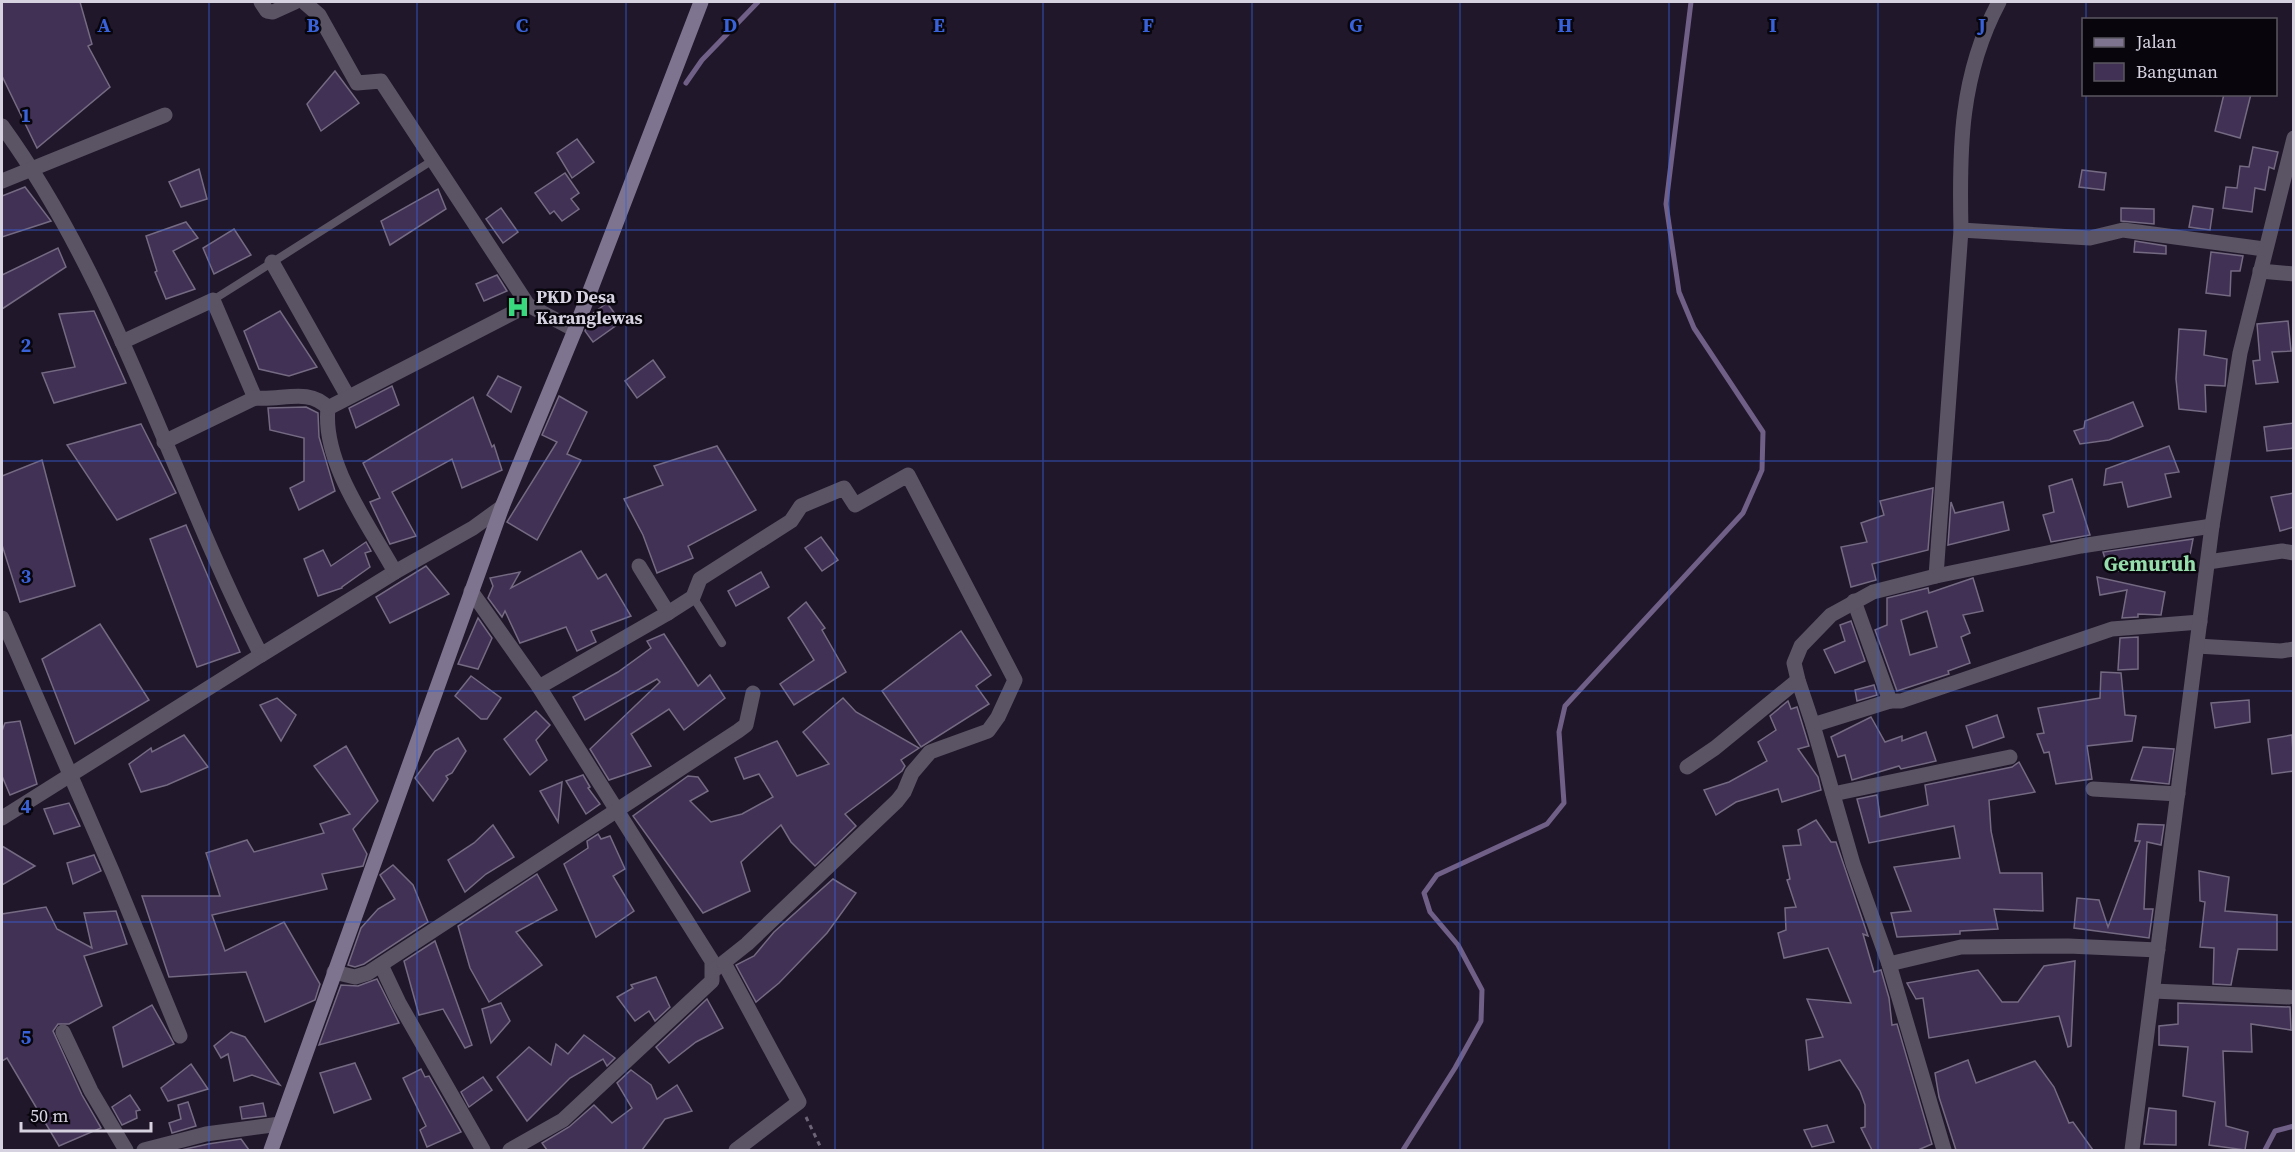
<svg xmlns="http://www.w3.org/2000/svg" width="2295" height="1152" font-family="'Source Serif 4',serif">
<style>
.lines{fill:none;stroke-linecap:round;stroke-linejoin:round}
.stream{stroke:#705f87;stroke-width:5}
.building{fill:#413155;stroke:#746a82;stroke-width:1.5;fill-rule:evenodd}
.path{stroke:#6d6577;stroke-width:3;stroke-dasharray:4.5 4.5;stroke-linecap:butt}
.lane{stroke:#5b5465;stroke-width:8}
.street{stroke:#5b5465;stroke-width:15}
.secondary{stroke:#7f7490;stroke-width:15}
.grid{fill:none;stroke:#3962d9;stroke-width:1.5;stroke-opacity:0.55}
.labels{text-anchor:middle;stroke-width:5;stroke-linejoin:round;paint-order:stroke}
.poi-label{font-size:18px;font-weight:bold;fill:#d7d2e0;stroke:#08050d;text-anchor:start}
.quarter-label{font-size:21px;font-weight:bold;fill:#95ddab;stroke:#08050d}
.grid-label{font-size:20px;text-anchor:middle;font-weight:bold;fill:#3962d9;stroke:#08050d;stroke-width:5;stroke-linejoin:round;paint-order:stroke}
</style>
<rect width="100%" height="100%" fill="#20172b"/>
<g class="lines">
<!-- stream -->
<g class="stream">
<polyline points="686,83 702,60 758,2"/>
<polyline points="1403,1150 1455,1068 1481,1021 1482,990 1458,945 1430,912 1424,893 1437,875 1547,824 1564,803 1559,732 1565,706 1743,513 1762,470 1763,432 1694,328 1679,292 1666,204 1691,2"/>
<polyline points="2265,1150 2275,1131 2294,1126"/>
</g>
</g>
<!-- building -->
<g class="building">
<polygon points="2,2 80,2 92,44 88,46 110,87 37,148 2,76"/>
<polygon points="335,71 359,103 321,131 307,104"/>
<polygon points="2224,94 2251,94 2240,138 2215,131"/>
<polygon points="577,139 594,162 572,178 557,153"/>
<polygon points="2253,147 2278,152 2274,169 2269,167 2265,190 2255,188 2252,212 2223,208 2226,187 2237,188 2240,166 2249,167"/>
<polygon points="199,169 207,199 181,207 169,182"/>
<polygon points="2082,170 2106,173 2104,190 2079,187"/>
<polygon points="565,173 579,193 571,199 579,209 562,221 554,211 550,214 535,193"/>
<polygon points="25,187 51,221 2,237 2,196"/>
<polygon points="438,189 446,209 390,245 381,221"/>
<polygon points="2193,206 2213,209 2210,230 2189,227"/>
<polygon points="501,208 518,232 503,243 486,219"/>
<polygon points="2121,208 2154,209 2154,224 2121,221"/>
<polygon points="186,222 198,238 173,251 195,289 166,299 155,272 157,271 146,236"/>
<polygon points="234,229 251,255 214,274 203,248"/>
<polygon points="2135,241 2166,246 2166,254 2134,252"/>
<polygon points="58,248 66,267 2,309 2,275"/>
<polygon points="2211,252 2243,256 2240,271 2231,271 2230,296 2206,293"/>
<polygon points="497,275 507,291 484,301 476,284"/>
<polygon points="607,303 621,322 593,342 585,331 592,314"/>
<polygon points="94,311 126,383 54,403 42,373 75,367 59,314"/>
<polygon points="280,311 317,367 289,376 259,369 244,331"/>
<polygon points="2288,321 2291,351 2272,352 2278,382 2256,384 2253,361 2260,360 2257,324"/>
<polygon points="2179,329 2206,331 2204,355 2227,359 2225,386 2205,385 2206,412 2179,409 2176,379"/>
<polygon points="653,360 665,377 637,398 625,381"/>
<polygon points="498,376 521,387 511,412 487,395"/>
<polygon points="392,386 399,405 356,428 349,408"/>
<polygon points="559,396 587,412 567,454 581,460 537,540 507,522 557,442 542,435"/>
<polygon points="473,397 492,447 494,445 502,470 462,488 452,459 392,492 416,536 390,544 370,502 380,498 363,463"/>
<polygon points="2133,402 2143,426 2109,440 2080,444 2074,431 2084,428 2085,421"/>
<polygon points="306,407 318,413 319,437 335,491 299,510 290,488 304,481 304,438 270,430 268,408"/>
<polygon points="2294,423 2294,448 2267,451 2264,427"/>
<polygon points="141,424 176,493 117,520 67,445"/>
<polygon points="717,446 756,510 688,546 693,558 657,573 643,535 624,499 663,485 654,466"/>
<polygon points="2169,446 2179,472 2165,474 2171,497 2128,507 2122,482 2104,485 2106,469"/>
<polygon points="42,460 75,586 20,602 2,545 2,476"/>
<polygon points="2072,479 2090,535 2051,542 2043,515 2054,512 2049,486"/>
<polygon points="1933,488 1928,550 1872,564 1876,580 1851,587 1841,547 1867,542 1861,523 1884,515 1880,501"/>
<polygon points="2294,493 2294,527 2280,531 2271,497"/>
<polygon points="1951,502 1955,513 2003,502 2009,530 1948,545"/>
<polygon points="186,525 240,652 197,667 150,539"/>
<polygon points="821,537 838,560 822,571 805,548"/>
<polygon points="2193,539 2188,565 2109,572 2103,552"/>
<polygon points="366,542 371,551 365,553 370,567 342,587 342,588 318,596 304,559 323,550 331,566"/>
<polygon points="581,551 598,579 606,574 631,616 591,631 596,642 577,651 566,627 520,643 505,611 502,617 488,598 493,586 490,578 520,572 511,588"/>
<polygon points="426,566 449,594 390,623 376,597"/>
<polygon points="761,572 769,587 736,606 728,591"/>
<polygon points="2097,577 2165,592 2161,615 2138,614 2138,617 2122,618 2127,590 2100,595"/>
<path d="M1973,578l10,33 -20,4 7,18 -9,4 9,26 -22,8 1,3 -52,17 -22,-61 12,-5v-27l41,-10 1,5zM1927,611l10,36 -27,8 -9,-35z"/>
<polygon points="806,602 825,628 822,630 846,672 794,705 780,684 814,660 788,618"/>
<polygon points="478,618 492,638 478,669 458,664"/>
<polygon points="1851,621 1865,661 1835,673 1824,650 1845,641 1840,625"/>
<polygon points="100,624 149,700 75,744 42,659"/>
<polygon points="961,631 991,675 976,686 989,704 921,747 882,691"/>
<polygon points="664,634 698,686 710,675 725,698 684,730 669,709 631,734 651,766 609,780 590,749 660,682 657,679 585,720 573,697 618,672 651,648 647,641"/>
<polygon points="2138,637 2138,669 2118,670 2120,638"/>
<polygon points="2101,672 2121,673 2125,715 2136,716 2132,741 2087,746 2092,779 2056,784 2049,752 2044,753 2037,734 2044,733 2038,708 2100,698"/>
<polygon points="471,676 501,698 487,719 481,719 455,696"/>
<polygon points="1874,685 1877,695 1857,701 1855,690"/>
<polygon points="277,698 296,715 281,741 260,705"/>
<polygon points="843,698 856,712 919,748 901,760 905,766 902,771 845,814 856,826 815,866 791,842 781,825 741,862 750,891 703,913 633,816 688,776 698,777 708,791 690,801 711,822 742,814 773,797 759,774 744,779 735,758 777,741 797,776 829,764 803,732"/>
<polygon points="2249,700 2250,722 2215,728 2211,703"/>
<polygon points="1788,701 1791,709 1797,707 1809,746 1798,749 1818,777 1821,790 1782,802 1778,789 1736,802 1716,815 1704,790 1729,782 1767,761 1758,742 1776,730 1770,716"/>
<polygon points="536,711 550,725 536,740 547,760 530,775 504,739"/>
<polygon points="1997,715 2004,737 1973,748 1966,726"/>
<polygon points="1871,717 1885,742 1902,736 1902,741 1926,732 1936,761 1901,769 1899,766 1852,780 1845,755 1838,757 1831,737"/>
<polygon points="20,721 37,784 10,795 2,776 2,731 5,723"/>
<polygon points="184,735 208,767 167,785 141,792 129,764 151,748 152,752"/>
<polygon points="2292,735 2294,771 2272,774 2268,739"/>
<polygon points="458,738 466,751 452,773 446,776 448,779 433,801 415,778 435,751"/>
<polygon points="346,746 378,801 353,829 367,854 363,866 322,874 327,889 212,915 225,951 284,922 320,984 315,1000 265,1022 246,972 169,977 142,896 220,896 206,853 247,840 254,852 324,833 320,824 350,814 314,766"/>
<polygon points="2143,747 2174,749 2169,784 2131,780"/>
<polygon points="2019,762 2035,792 1989,800 1991,831 2000,873 2042,873 2043,911 1994,909 1998,929 1960,931 1960,934 1897,937 1891,913 1911,911 1894,867 1960,858 1954,826 1869,843 1857,799 1877,795 1880,817 1928,805 1925,785 2012,767"/>
<polygon points="583,775 590,787 588,788 600,804 586,814 566,781"/>
<polygon points="562,782 558,822 540,791"/>
<polygon points="69,803 80,826 54,834 44,809"/>
<polygon points="1816,820 1831,842 1836,842 1868,936 1863,934 1874,972 1881,970 1889,998 1892,1025 1897,1024 1932,1144 1918,1150 1872,1150 1861,1128 1865,1127 1865,1105 1860,1091 1840,1060 1809,1070 1806,1040 1823,1037 1807,999 1851,1003 1828,948 1784,958 1778,933 1786,930 1785,908 1796,907 1787,880 1790,879 1783,846 1801,845 1798,830"/>
<polygon points="2138,824 2164,825 2161,845 2147,842 2144,909 2153,909 2149,938 2074,928 2077,898 2099,900 2108,927 2140,841 2135,841"/>
<polygon points="493,825 514,857 486,874 465,892 448,860 474,843"/>
<polygon points="598,834 601,839 610,836 625,869 613,876 634,911 596,937 564,864 588,848 587,841"/>
<polygon points="2,846 35,866 2,885"/>
<polygon points="94,855 101,871 73,884 67,863"/>
<polygon points="393,865 413,885 428,922 364,964 355,967 348,965 361,928 378,909 395,899 380,875"/>
<polygon points="2199,871 2229,877 2225,911 2277,915 2277,950 2238,949 2231,985 2213,984 2214,948 2200,947 2205,902 2200,901"/>
<polygon points="537,874 557,910 516,932 542,965 489,1002 470,968 458,926"/>
<polygon points="833,879 856,893 827,933 779,983 756,1002 736,965 754,956 774,932"/>
<polygon points="46,907 57,929 92,948 84,913 116,911 127,944 84,956 102,1006 69,1024 58,1024 53,1031 82,1095 101,1128 59,1146 7,1058 2,1061 2,914"/>
<polygon points="435,941 472,1045 465,1048 443,1009 419,1015 404,961"/>
<polygon points="2075,961 2071,1046 2068,1047 2059,1016 1929,1038 1923,998 1916,999 1907,983 1978,970 2002,1002 2018,1002 2044,966"/>
<polygon points="656,977 670,1007 655,1021 649,1011 635,1021 617,997 633,988 631,985"/>
<polygon points="377,979 399,1023 319,1045 341,985 358,986"/>
<polygon points="707,999 723,1028 696,1042 669,1063 656,1047"/>
<polygon points="501,1003 510,1021 491,1043 482,1009"/>
<polygon points="2178,1003 2290,1007 2291,1030 2251,1024 2252,1052 2223,1051 2226,1126 2248,1132 2245,1150 2209,1145 2215,1102 2183,1096 2188,1047 2159,1045 2159,1026 2178,1024"/>
<polygon points="152,1005 174,1044 123,1067 113,1027"/>
<polygon points="231,1032 245,1037 280,1085 252,1075 234,1081 228,1054 221,1058 214,1046"/>
<polygon points="584,1035 615,1058 607,1066 603,1059 570,1078 527,1121 497,1077 529,1047 551,1065 556,1044 568,1054"/>
<polygon points="1968,1060 1976,1083 2035,1061 2054,1087 2069,1123 2073,1122 2093,1150 1956,1150 1939,1097 1935,1073"/>
<polygon points="355,1063 371,1099 334,1113 320,1073"/>
<polygon points="191,1064 208,1089 168,1101 161,1088"/>
<polygon points="421,1069 425,1077 429,1076 461,1132 427,1147 420,1130 426,1126 403,1078"/>
<polygon points="631,1070 651,1085 657,1099 677,1085 692,1111 665,1119 642,1150 547,1150 542,1143 569,1127 594,1105 612,1123 632,1108 617,1083"/>
<polygon points="483,1077 492,1090 469,1107 461,1092"/>
<polygon points="130,1095 140,1110 136,1111 137,1118 122,1125 112,1107"/>
<polygon points="188,1102 196,1126 172,1133 169,1123 181,1119 178,1105"/>
<polygon points="263,1103 266,1116 242,1119 240,1107"/>
<polygon points="2149,1108 2176,1111 2176,1145 2144,1144"/>
<polygon points="1827,1125 1834,1142 1812,1147 1804,1130"/>
<polygon points="241,1139 249,1150 181,1150 208,1144"/>
</g>
<g class="lines">
<!-- path -->
<polyline class="path" points="806,1117 822,1150"/>
<!-- lane -->
<g class="lane">
<polyline points="213,300 433,160"/>
<polyline points="693,597 722,643"/>
</g>
<!-- street -->
<g class="street">
<polyline points="261,2 267,11 273,12 295,2"/>
<polyline points="304,2 319,15 357,83 381,81 528,305 575,330"/>
<path d="M2,126c116,160 169,354 259,529l134,-83 78,-44 29,-21"/>
<polyline points="2,181 165,115"/>
<polyline points="1961,230 2090,238 2123,230 2264,249"/>
<polyline points="272,262 347,395"/>
<polyline points="2260,271 2294,274"/>
<path d="M122,342l91,-42 42,98c26,3 54,-11 73,10 -6,55 41,117 67,164"/>
<polyline points="328,408 528,305"/>
<polyline points="164,442 255,398"/>
<polyline points="2208,562 2282,551 2294,553"/>
<path d="M1936,576l25,-346c-2,-82 -1,-155 38,-228"/>
<polyline points="471,591 539,687 712,961 712,981 563,1120 510,1150"/>
<polyline points="1854,601 1890,701 1901,701 2112,629 2200,622"/>
<polyline points="668,613 693,597 700,579 791,521 801,506 844,488 855,505 908,475 1015,680 998,717 988,731 930,752 912,773 904,792 897,801 747,944 713,971"/>
<polyline points="2,618 113,873 180,1036"/>
<polyline points="2197,646 2281,651 2294,649"/>
<polyline points="539,687 668,613 639,566"/>
<polyline points="1813,725 1890,701"/>
<polyline points="1687,767 1715,748 1798,680"/>
<polyline points="2093,789 2178,794"/>
<polyline points="1833,794 2010,757"/>
<polyline points="2,818 261,655"/>
<polyline points="724,963 799,1102 736,1150"/>
<polyline points="1889,964 1961,947 2068,946 2158,950"/>
<polyline points="381,965 399,1003 483,1150"/>
<polyline points="334,972 355,977 368,973 738,731 746,725 753,693"/>
<polyline points="2153,991 2289,997"/>
<polyline points="63,1032 91,1091 126,1150"/>
<polyline points="144,1150 206,1134 280,1124"/>
<polyline points="1944,1150 1889,964 1853,864 1813,725 1798,680 1794,663 1801,646 1831,615 1873,592 1936,576 2081,546 2212,526"/>
<polyline points="2132,1150 2212,526 2240,353 2294,138"/>
</g>
<!-- secondary -->
<polyline class="secondary" points="271,1150 502,507 575,330 701,2"/>
</g>
<!-- grid -->
<path class="grid" d="M209,2v1148M417,2v1148M626,2v1148M835,2v1148M1043,2v1148M1252,2v1148M1460,2v1148M1669,2v1148M1878,2v1148M2086,2v18M2086,94v1056M2,230h2292M2,461h2292M2,691h2292M2,922h2292"/>
<!-- icons -->
<defs>
<g id="hospital-bare" transform="scale(1.8)"><path d="M-5-5h3v3.5h4V-5h3V5h-3V1.5h-4V5h-3Z" fill="#39d87f" stroke="#08050d" stroke-width="2.5" paint-order="stroke"/></g>
</defs>
<g fill-rule="evenodd">
<use href="#hospital-bare" x="518" y="307"/>
</g>
<g class="labels">
<!-- poi labels -->
<g class="poi-label">
<text x="536" y="303">PKD Desa<tspan x="536" dy="21">Karanglewas</tspan></text>
</g>
<!-- quarter labels -->
<g class="quarter-label">
<text x="2150" y="571">Gemuruh</text>
</g>
</g>
<g class="grid-label">
<text x="104" y="32">A</text>
<text x="313" y="32">B</text>
<text x="522" y="32">C</text>
<text x="730" y="32">D</text>
<text x="939" y="32">E</text>
<text x="1148" y="32">F</text>
<text x="1356" y="32">G</text>
<text x="1565" y="32">H</text>
<text x="1773" y="32">I</text>
<text x="1982" y="32">J</text>
<text x="26" y="122">1</text>
<text x="26" y="352">2</text>
<text x="26" y="583">3</text>
<text x="26" y="813">4</text>
<text x="26" y="1044">5</text>
</g>
<!-- border -->
<rect width="2295" height="1152" fill="none" stroke="#d7d2e0" stroke-width="6"/>
<!-- legend -->
<rect x="2082" y="18" width="195" height="78" fill="#08050d" stroke="#5b5761" stroke-width="1.5"/>
<rect x="2094" y="38" width="30" height="9" fill="#7f7490" stroke="#5b5761" stroke-width="1.5"/>
<text x="2136" y="48" font-size="18" fill="#d7d2e0">Jalan</text>
<rect x="2094" y="63" width="30" height="18" fill="#413155" stroke="#5b5761" stroke-width="1.5"/>
<text x="2136" y="78" font-size="18" fill="#d7d2e0">Bangunan</text>
<!-- scale -->
<path d="M21 1122v9h130v-9" fill="none" stroke="#d7d2e0" stroke-width="3"/>
<text x="30" y="1122" font-size="18" fill="#d7d2e0" stroke="#08050d" stroke-width="4.5" paint-order="stroke">50 m</text>
</svg>
